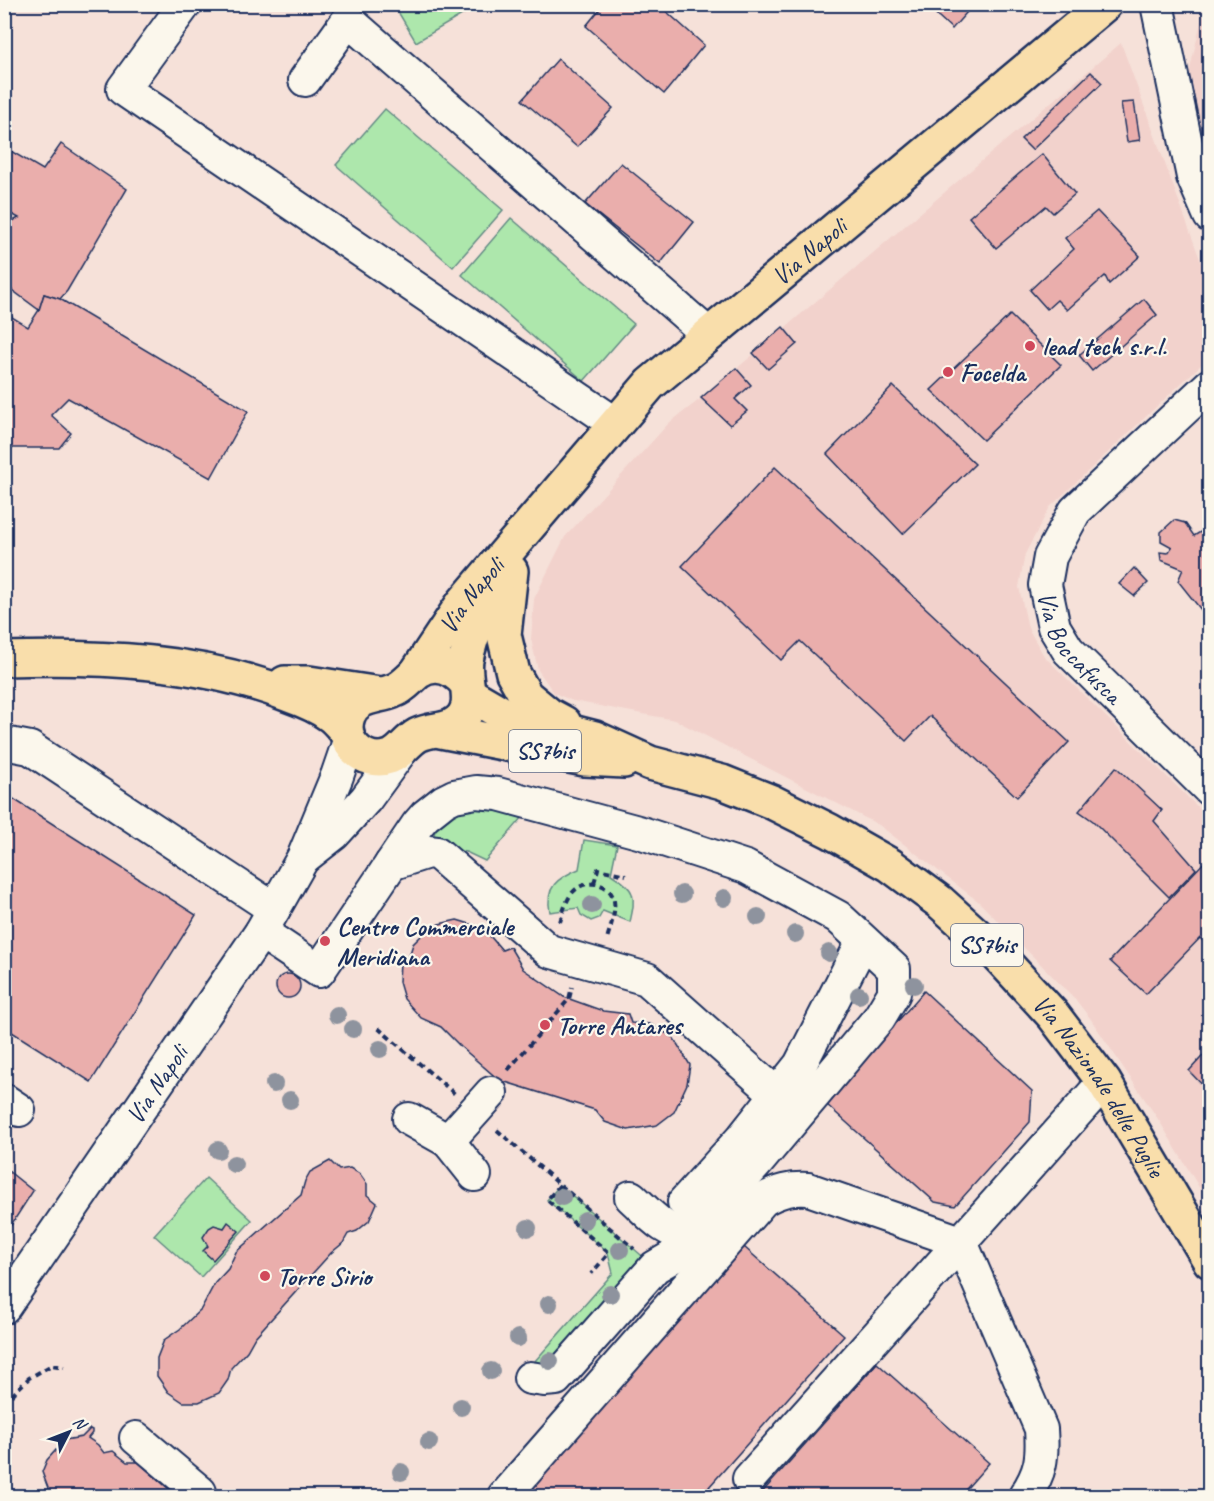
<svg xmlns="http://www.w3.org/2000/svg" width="1214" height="1501" font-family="Caveat,sans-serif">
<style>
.built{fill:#f2d2cc}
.green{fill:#ade7ac;stroke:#648b85;stroke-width:1.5}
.building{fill:#eaaeac;stroke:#1b2f5e;stroke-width:1.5}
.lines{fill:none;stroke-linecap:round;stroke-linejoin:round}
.minor-casing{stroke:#1b2f5e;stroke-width:36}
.major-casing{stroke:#1b2f5e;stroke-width:38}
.path{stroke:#1b2f5e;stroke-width:4;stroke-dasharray:6 4.5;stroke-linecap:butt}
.minor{stroke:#fbf7ec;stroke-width:32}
.major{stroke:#f9deab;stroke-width:33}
.tree{fill:#8e939e}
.poi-dot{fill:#d1495b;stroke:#fbf7ec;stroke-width:2}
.labels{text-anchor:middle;stroke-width:4.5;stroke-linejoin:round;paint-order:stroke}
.shield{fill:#fbf7ec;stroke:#5e6b89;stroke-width:1.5}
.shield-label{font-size:24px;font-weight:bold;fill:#1b2f5e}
.street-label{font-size:26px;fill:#1b2f5e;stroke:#fbf7ec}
.poi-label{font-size:26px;font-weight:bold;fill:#1b2f5e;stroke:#fbf7ec;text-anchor:start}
</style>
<rect width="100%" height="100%" fill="#f6e1d9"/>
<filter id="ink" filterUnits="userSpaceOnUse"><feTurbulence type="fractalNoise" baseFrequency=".0167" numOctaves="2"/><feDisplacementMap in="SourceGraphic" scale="12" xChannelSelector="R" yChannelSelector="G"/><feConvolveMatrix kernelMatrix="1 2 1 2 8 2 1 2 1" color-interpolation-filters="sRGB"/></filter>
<g filter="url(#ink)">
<!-- built -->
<g class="built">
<polygon points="1205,5 1209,5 1209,164 1184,94"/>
<polygon points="1121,43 1209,284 1209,353 1204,362 1050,507 1025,554 1019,587 1028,628 1044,656 1209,818 1209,1204 1160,1122 1090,1018 1075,999 979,902 879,825 675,720 573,701 554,693 538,670 531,639 534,599 565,537 669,423 703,397"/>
</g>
<!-- green -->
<g class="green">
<polygon points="394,5 479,5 416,42"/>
<polygon points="385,109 503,210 453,267 336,165"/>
<polygon points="511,218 634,324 584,381 462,275"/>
<path d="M478,802l46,14 -39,45 -19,-9 -14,-2 -19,-11c4,-26 24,-30 45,-37z"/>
<path d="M584,840l33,5 -6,29c25,15 25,22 19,48l-27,-11 -4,7 -8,3 -10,-6 -3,-7 -28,4c-5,-25 7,-34 29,-43z"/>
<polygon points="206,1178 252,1220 201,1277 154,1235"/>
<polygon points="560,1185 655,1267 556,1379 535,1361 613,1273 608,1253 547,1200"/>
</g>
<!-- building -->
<g class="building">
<polygon points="604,4 658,4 704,45 664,94 586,26"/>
<polygon points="925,4 974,4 952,29"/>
<polygon points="558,59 613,108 577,147 522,100"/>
<polygon points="1091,72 1102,83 1032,150 1021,139"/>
<polygon points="1134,102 1140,140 1127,142 1121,103"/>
<polygon points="61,144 127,189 67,291 60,299 44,294 39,310 4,284 4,225 19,218 4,210 4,147 43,170"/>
<polygon points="1042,154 1075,194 1053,213 1046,206 996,248 969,217"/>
<polygon points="621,163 694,222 660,264 585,204"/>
<polygon points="1097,211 1140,256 1109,284 1105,276 1067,310 1057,300 1047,309 1030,290 1074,249 1065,238"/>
<polygon points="44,294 60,299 248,411 211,478 68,398 51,415 71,433 59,448 4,448 4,312 28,327 39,310"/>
<polygon points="1144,299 1157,315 1092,371 1079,355"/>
<polygon points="1010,315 1061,365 983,440 931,390"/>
<polygon points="783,327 797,344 768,369 753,353"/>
<polygon points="736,368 751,385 735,399 747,411 730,425 701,398"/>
<polygon points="893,386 975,464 903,534 827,454"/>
<polygon points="775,467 1069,742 1017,797 930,716 906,741 800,641 781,660 682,566"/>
<polygon points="1174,520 1185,523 1194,536 1202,531 1206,553 1210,551 1210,621 1178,581 1183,569 1161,560 1160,552 1168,553 1172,547 1161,541 1161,532"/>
<polygon points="1134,568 1148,583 1134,596 1119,584"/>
<polygon points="1116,767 1162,810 1154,821 1196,869 1169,897 1093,821 1079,811"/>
<polygon points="4,793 196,915 91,1082 4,1027"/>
<polygon points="1210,856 1210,948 1200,938 1146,994 1110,961"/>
<polygon points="457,920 483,928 502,950 510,947 523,969 564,997 603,1011 628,1014 631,1023 650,1024 673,1037 690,1065 687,1084 674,1112 657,1125 628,1130 605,1122 595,1110 499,1080 461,1047 441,1027 421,1018 404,999 399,982 400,962 407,963 413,944 422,935 439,924"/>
<circle cx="288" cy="986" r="12"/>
<polygon points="924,991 1032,1091 1030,1122 955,1206 935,1202 826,1104"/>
<polygon points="1210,1048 1210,1093 1189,1071"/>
<polygon points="330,1161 339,1170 350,1168 360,1174 367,1184 367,1195 377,1203 369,1221 357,1231 348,1234 343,1243 331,1253 255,1337 247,1351 231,1368 228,1380 219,1393 199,1402 183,1402 168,1392 157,1376 157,1358 164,1340 180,1329 201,1309 215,1283 228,1269 236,1252 301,1195 305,1181 310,1172"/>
<polygon points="7,1170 33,1191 4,1236 4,1174"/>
<polygon points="228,1222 239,1231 213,1260 203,1251 208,1246 203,1237 209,1228 214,1225 224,1228"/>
<polygon points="744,1247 844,1335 709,1487 719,1496 522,1496"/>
<polygon points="877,1363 989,1463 960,1496 759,1496"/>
<polygon points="90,1429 92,1430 92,1433 88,1438 98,1445 104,1453 113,1451 127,1462 138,1462 171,1491 172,1496 51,1496 42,1472 47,1460 65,1440 82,1437"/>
</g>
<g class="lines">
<!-- minor casing -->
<g class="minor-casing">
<g id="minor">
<polyline points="185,4 123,89 616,424"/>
<polyline points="1157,4 1193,177 1210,216"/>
<polyline points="305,80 348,20 709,335"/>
<path id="s1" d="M1210,385l-135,126 -25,46 -5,28 9,42 14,23 142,140"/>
<polyline points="4,743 30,748 274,909"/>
<polyline points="306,856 334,834 366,799 401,751"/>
<polyline points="391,864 428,852 437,853 549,951 647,979 773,1091 785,1129"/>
<polyline points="261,932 319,971 418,824 425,816 444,801 454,796 476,792 498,794 642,833 746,867 838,917 894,969 894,993 879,1018 757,1163 672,1257 655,1267 556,1379 544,1380 530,1378"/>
<polyline points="4,1100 19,1110"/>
<polyline points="409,1119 448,1141"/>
<polyline points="475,1175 448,1141 491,1093"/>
<path d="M631,1197c13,11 38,42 55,33 6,-3 12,-11 16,-17"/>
<polyline points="684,1202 743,1137 800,1065 863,941"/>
<path id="s2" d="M4,1307l257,-375 42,-74 34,-82 12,-35"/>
<polyline points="136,1438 200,1492"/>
<polyline points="749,1479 1104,1082"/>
<path d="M504,1496l259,-296c15,-9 27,-12 45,-11l153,53 80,187c2,29 0,43 -16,67"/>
</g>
</g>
<!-- major casing -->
<g class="major-casing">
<g id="major">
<polyline points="511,571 504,635 513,673 526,696 549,715 564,723"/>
<path d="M4,659c95,-3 197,1 285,36 14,5 29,11 41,20 6,4 11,11 16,16"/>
<path id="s3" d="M417,672l46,-69 187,-219 455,-380"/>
<polyline points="285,683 309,683 380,694"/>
<path d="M466,683c-12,-15 -30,-23 -48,-11 -8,6 -14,15 -25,19 -18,7 -37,4 -45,25 -9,26 16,50 42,41 11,-4 17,-16 28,-22 16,-8 32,-2 45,-18 12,-16 0,-38 3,-57 5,-27 16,-48 29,-72"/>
<path id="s4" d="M469,694l36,21 90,23 55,25 72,19 50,20 58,29 60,34 50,37 53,48 60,65 51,67 106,179"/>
<polyline points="441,731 585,759 624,761"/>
</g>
</g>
<!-- path -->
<g class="path">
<polyline points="594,883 598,869 626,875"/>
<path d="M560,922c3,-10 6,-22 13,-30 12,-14 38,-10 41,9 2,12 -4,27 -7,38"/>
<polyline points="378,1028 455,1094"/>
<polyline points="508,1070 569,999 572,987"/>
<polyline points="497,1130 634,1249"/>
<polyline points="560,1185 547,1200 609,1253 591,1274"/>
<polyline points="4,1403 29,1378 52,1365 64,1367"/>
</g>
<!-- minor -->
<use href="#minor" class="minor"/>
<!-- major -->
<use href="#major" class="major"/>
</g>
<!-- trees -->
<g class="tree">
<circle cx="682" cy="894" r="9"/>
<circle cx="724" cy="898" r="9"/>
<circle cx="592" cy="905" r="9"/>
<circle cx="758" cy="917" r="9"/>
<circle cx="795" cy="934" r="9"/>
<circle cx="829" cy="953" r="9"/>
<circle cx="914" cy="985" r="9"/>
<circle cx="859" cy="995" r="9"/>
<circle cx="337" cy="1015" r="9"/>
<circle cx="353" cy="1029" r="9"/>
<circle cx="380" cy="1049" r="9"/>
<circle cx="274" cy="1084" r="9"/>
<circle cx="290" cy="1100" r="9"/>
<circle cx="218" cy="1150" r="9"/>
<circle cx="234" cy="1164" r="9"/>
<circle cx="562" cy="1197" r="9"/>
<circle cx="585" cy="1220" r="9"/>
<circle cx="528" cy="1228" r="9"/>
<circle cx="620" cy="1250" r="9"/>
<circle cx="610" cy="1294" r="9"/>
<circle cx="549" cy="1304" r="9"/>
<circle cx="518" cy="1338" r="9"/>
<circle cx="550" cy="1361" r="9"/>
<circle cx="491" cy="1371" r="9"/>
<circle cx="461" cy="1407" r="9"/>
<circle cx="429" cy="1442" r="9"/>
<circle cx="401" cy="1472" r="9"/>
</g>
</g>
<!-- markers -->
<g class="poi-dot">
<circle cx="1030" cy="346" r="6"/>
<circle cx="948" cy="372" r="6"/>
<circle cx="325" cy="941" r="6"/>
<circle cx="545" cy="1025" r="6"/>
<circle cx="265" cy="1276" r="6"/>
</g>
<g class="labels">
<!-- shield labels -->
<g class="shield">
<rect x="509" y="730" width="72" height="42" rx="4.5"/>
<rect x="951" y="924" width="72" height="42" rx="4.5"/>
</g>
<g class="shield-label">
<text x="545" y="759">SS7bis</text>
<text x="987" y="953">SS7bis</text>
</g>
<!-- street labels -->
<g class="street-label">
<text dy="9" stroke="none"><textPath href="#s3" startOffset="578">Via Napoli</textPath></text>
<text dy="9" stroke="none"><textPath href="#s3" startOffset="94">Via Napoli</textPath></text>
<text dy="9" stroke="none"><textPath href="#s1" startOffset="339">Via Boccafusca</textPath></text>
<text dy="9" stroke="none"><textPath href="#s2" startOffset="270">Via Napoli</textPath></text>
<text dy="9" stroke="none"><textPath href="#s4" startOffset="764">Via Nazionale delle Puglie</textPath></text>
</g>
<!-- poi labels -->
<g class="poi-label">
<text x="1042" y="355">lead tech s.r.l.</text>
<text x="960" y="381">Focelda</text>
<text x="337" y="935">Centro Commerciale<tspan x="337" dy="30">Meridiana</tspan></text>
<text x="557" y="1034">Torre Antares</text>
<text x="277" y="1285">Torre Sirio</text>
</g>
</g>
<!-- margin -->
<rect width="1214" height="1501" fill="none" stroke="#fbf7ec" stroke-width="24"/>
<rect x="12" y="12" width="1190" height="1477" fill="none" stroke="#1b2f5e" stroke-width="2" filter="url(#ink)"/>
<!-- north arrow -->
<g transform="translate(69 1432) rotate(48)" stroke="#fbf7ec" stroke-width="4.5" paint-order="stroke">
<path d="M0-4.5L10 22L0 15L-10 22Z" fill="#1b2f5e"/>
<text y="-9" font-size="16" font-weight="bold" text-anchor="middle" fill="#1b2f5e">N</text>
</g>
</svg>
